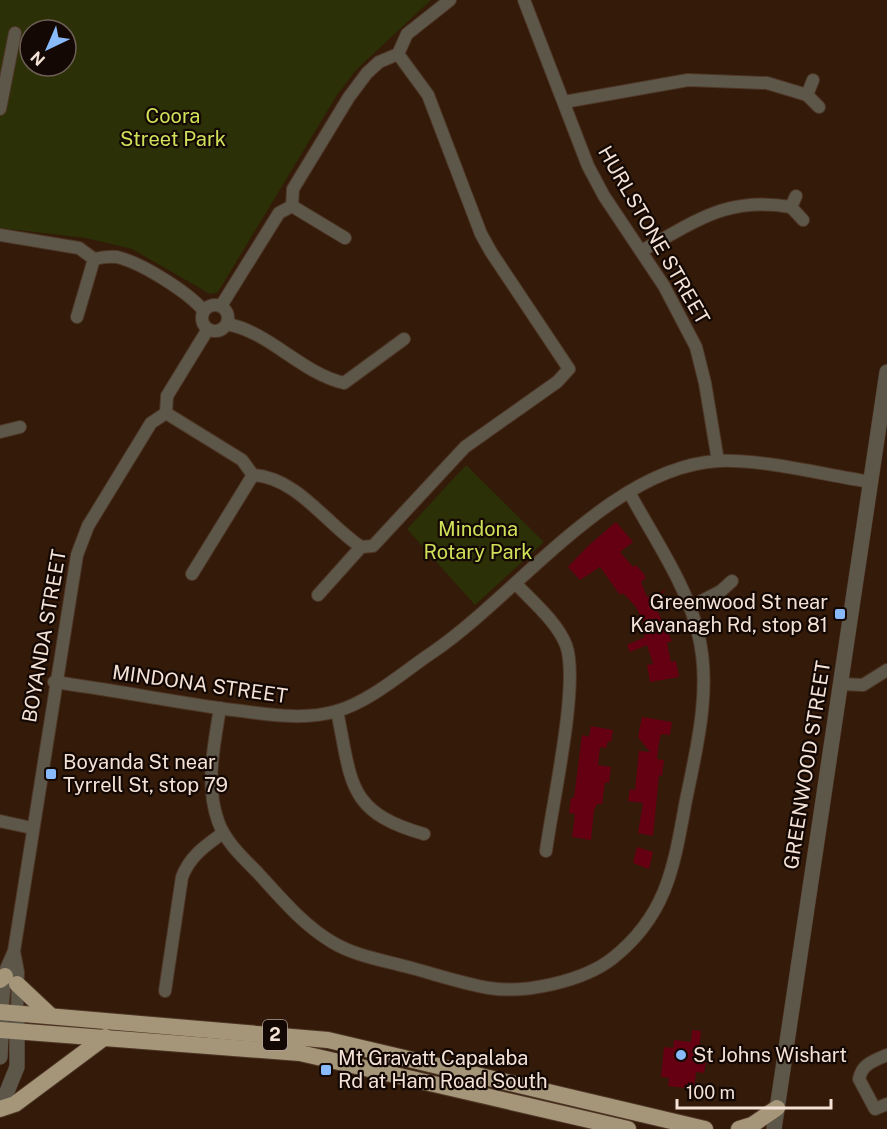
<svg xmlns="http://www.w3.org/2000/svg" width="887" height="1129" font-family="'Public Sans',sans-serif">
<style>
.green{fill:#2b3006;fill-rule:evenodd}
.building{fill:#640011}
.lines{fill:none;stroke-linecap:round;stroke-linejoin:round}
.minor-casing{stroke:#4e3626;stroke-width:14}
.tertiary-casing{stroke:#4e3626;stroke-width:16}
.trunk-casing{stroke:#4e3626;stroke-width:18}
.minor{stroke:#5d574a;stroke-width:12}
.tertiary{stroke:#5d574a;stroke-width:15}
.trunk{stroke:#a59679;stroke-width:16}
.poi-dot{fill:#89bafc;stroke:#130803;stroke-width:2}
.labels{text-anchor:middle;stroke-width:4.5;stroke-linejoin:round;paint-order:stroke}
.shield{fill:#130803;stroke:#b0a197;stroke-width:1.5}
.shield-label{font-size:18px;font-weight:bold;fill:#f4e2d7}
.park-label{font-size:20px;fill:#cfe059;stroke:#130803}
.street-label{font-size:20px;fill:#f4e2d7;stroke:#130803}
.poi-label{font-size:20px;fill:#f4e2d7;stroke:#130803;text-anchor:start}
</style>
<rect width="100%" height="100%" fill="#331a09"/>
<!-- green -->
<g class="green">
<path d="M0,0h431l-75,70 -19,25 -119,197 -8,2 -78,-45 -46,-11 -86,-10zM30,30h36v36h-36z"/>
<polygon points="466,465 544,542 475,605 407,529"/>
</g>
<!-- building -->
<g class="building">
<polygon points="616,522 633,542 620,552 633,567 636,565 644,574 646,578 641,582 647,597 666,590 653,602 672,641 667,643 671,662 676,661 679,677 650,682 647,665 653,664 647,645 630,652 627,645 645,637 642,630 646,628 636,607 623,593 620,595 600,567 580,580 568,567 587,547"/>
<polygon points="642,717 672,722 670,735 661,734 659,743 657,759 664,760 662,776 659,775 653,836 638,833 643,803 628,801 630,789 635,790 639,751 650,752 638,737"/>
<polygon points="591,726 613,730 611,742 608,741 606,748 600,747 598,765 611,767 609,783 605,782 602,804 597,804 594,810 591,840 572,837 575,814 569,813 571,798 574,798 582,735 589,737"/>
<polygon points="637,847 653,852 649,869 633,863"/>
<polygon points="692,1030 701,1031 698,1062 706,1062 704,1073 696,1072 694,1089 668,1086 669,1078 661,1077 664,1047 673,1048 674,1040 691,1042"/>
</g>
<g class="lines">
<!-- minor casing -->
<g class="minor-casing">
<g id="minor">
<polyline points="524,0 588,166 604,196 664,286 696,347 705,383 718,461"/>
<polyline points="813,80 807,95 819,107"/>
<polyline points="564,102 688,80 767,83 807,95"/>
<polyline points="0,109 15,33"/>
<polyline points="796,196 791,207 803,220"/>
<polyline points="292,206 345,238"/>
<path d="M0,235l79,13 15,11c8,-2 15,-3 23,-2 25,6 71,35 87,54"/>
<path d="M641,251c55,-29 84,-55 150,-44"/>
<circle cx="215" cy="318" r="13"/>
<polyline points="221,306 279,213 292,206 293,189 349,97 367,73 379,62 398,54 407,34 450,0"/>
<polyline points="77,317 94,259"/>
<path d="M227,324c43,8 74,49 117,59l60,-44"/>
<path d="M166,413l76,47 11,15c45,3 73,49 108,72l12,-1 92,-99 92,-65 12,-13 -78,-117 -10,-18 -53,-139 -30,-41"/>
<polyline points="0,432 20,427"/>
<polyline points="192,574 253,475"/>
<path d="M516,584c17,18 41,38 50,61 14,37 -14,160 -20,206"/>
<polyline points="318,595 361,547"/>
<polyline points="690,607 721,591 732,581"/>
<path d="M54,682c60,8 120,20 179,28 35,4 70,11 104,1 34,-10 66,-39 96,-59 85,-58 178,-185 285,-191 48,-2 105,14 153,21"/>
<polyline points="841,684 863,685 887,670"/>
<path d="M220,708c-6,38 -15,76 -2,113 7,20 24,36 39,51 24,26 45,52 75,70 21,13 49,18 72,24 28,7 56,17 85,22 36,6 95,-7 124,-30 55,-44 61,-93 73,-158 11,-53 26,-113 12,-167 -11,-48 -46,-98 -69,-141"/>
<path d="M337,711c15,71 9,101 87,123"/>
<polyline points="0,821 32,828"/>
<polyline points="14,951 18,972 17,1014"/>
<path d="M165,991l17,-114c8,-21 23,-31 41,-44"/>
<polyline points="2,1013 6,969 14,951 77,555 88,526 151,423 166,413 167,396 208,329"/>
<path d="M887,1055c-14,6 -25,9 -28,24l16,30 12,-5"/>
</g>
</g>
<!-- tertiary casing -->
<g class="tertiary-casing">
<g id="tertiary">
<polyline points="0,1057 2,1013"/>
<polyline points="0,1109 17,1067 17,1014"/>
<polyline points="774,1129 887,372"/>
</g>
</g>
<!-- trunk casing -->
<g class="trunk-casing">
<g id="trunk">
<polyline points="0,980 5,976"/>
<polyline points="17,984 50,1015"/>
<polyline points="0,1012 328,1040 705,1129"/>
<polyline points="0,1030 300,1053 628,1129"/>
<polyline points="0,1109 15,1104 105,1037"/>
<polyline points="739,1129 752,1125 777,1108"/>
</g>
</g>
<!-- minor -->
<use href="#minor" class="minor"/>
<!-- tertiary -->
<use href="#tertiary" class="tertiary"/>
<!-- trunk -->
<use href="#trunk" class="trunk"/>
</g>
<!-- markers -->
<g class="poi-dot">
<rect x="834" y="608" width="12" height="12" rx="3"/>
<rect x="45" y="768" width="12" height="12" rx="3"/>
<circle cx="681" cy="1055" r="6"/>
<rect x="320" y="1064" width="12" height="12" rx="3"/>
</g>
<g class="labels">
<!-- shield labels -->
<rect class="shield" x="263" y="1020" width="24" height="30" rx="4.5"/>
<g class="shield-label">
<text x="275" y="1041">2</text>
</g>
<!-- park labels -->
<g class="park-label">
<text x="173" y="123">Coora<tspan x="173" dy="23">Street Park</tspan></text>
<text x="478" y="536">Mindona<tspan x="478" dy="23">Rotary Park</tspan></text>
</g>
<!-- street labels -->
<g class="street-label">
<text transform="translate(654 235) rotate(60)" y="7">HURLSTONE STREET</text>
<text transform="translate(44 636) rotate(-80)" y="7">BOYANDA STREET</text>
<text transform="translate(200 684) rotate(8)" y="7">MINDONA STREET</text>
<text transform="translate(807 765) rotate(-81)" y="7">GREENWOOD STREET</text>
</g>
<!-- poi labels -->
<g class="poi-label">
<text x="828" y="609" text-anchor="end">Greenwood St near<tspan x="828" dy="23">Kavanagh Rd, stop 81</tspan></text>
<text x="63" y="769">Boyanda St near<tspan x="63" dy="23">Tyrrell St, stop 79</tspan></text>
<text x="693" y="1062">St Johns Wishart</text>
<text x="338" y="1065">Mt Gravatt Capalaba<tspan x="338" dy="23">Rd at Ham Road South</tspan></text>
</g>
</g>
<!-- north arrow -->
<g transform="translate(48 48) rotate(224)"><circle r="28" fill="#130803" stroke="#6d5f58" stroke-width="1.5"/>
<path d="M0-4.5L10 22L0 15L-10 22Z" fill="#89bafc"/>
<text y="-9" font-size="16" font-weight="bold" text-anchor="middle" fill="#f4e2d7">N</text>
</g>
<!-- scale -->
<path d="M677 1099v9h154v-9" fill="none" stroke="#f4e2d7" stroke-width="3"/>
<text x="686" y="1099" font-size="18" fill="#f4e2d7" stroke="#130803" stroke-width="4.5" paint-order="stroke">100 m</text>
</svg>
